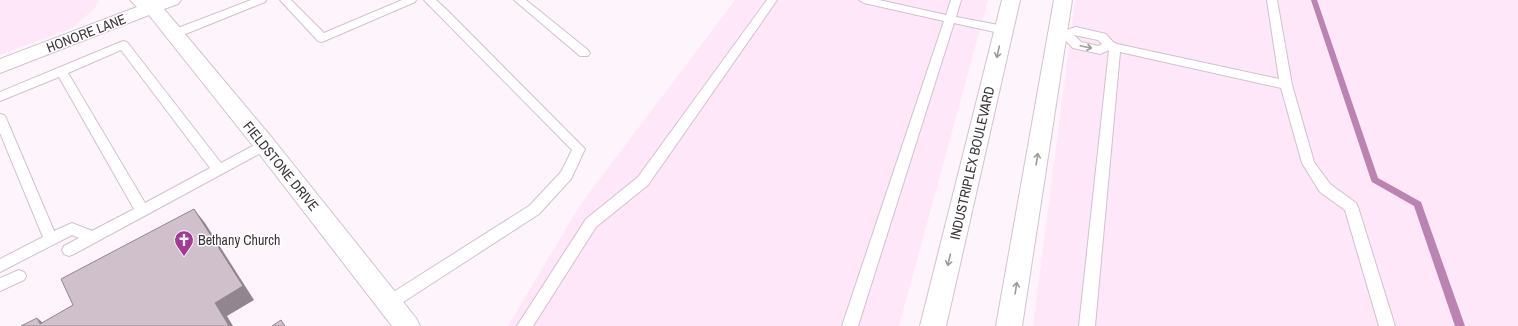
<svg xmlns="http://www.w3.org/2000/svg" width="1518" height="326" font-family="'Archivo Narrow',sans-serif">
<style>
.built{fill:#fde7f8}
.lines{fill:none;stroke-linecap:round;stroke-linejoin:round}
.stream{fill:#bb83b1;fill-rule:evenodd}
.service-casing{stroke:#d0c2cd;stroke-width:2}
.minor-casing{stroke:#d0c2cd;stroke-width:2}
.tertiary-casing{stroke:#d0c2cd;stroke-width:2}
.service{fill:#fff;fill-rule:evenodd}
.minor{fill:#fff;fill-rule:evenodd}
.tertiary{fill:#fff;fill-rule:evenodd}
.shaded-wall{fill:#91868f}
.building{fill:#cfc0cc;stroke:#91868f}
.oneway{stroke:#9d9a9c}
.labels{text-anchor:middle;stroke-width:3;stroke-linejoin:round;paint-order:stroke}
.street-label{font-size:14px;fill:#3b353a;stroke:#fff}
.poi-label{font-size:14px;fill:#3b353a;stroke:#fff;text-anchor:start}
</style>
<rect width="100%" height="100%" fill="#fef5fc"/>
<!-- built -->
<g class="built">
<polygon points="0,0 99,0 94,9 72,28 0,55"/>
<polygon points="735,0 988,0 899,326 508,326 580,205"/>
<polygon points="1075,0 1518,0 1518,326 1033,326"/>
</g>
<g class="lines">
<!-- stream -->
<polygon class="stream" points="1311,0 1317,0 1378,178 1421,202 1465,326 1455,326 1414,206 1372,182 1371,180"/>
<!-- service casing -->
<g class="service-casing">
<g id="service">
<polygon points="251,0 266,0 265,2 178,37 170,37 168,34 170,31"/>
<polygon points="280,0 291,0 324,33 402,0 416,0 415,2 322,42 318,41"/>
<polygon points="424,0 436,0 446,9 585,149 571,179 539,214 394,308 389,309 384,308 382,303 384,298 529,206 561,172 572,150"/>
<polygon points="514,0 526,0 588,50 590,53 588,56 580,56"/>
<polygon points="767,0 777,0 648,185 596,227 533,326 517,326 586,219 638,177"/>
<polygon points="859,0 879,0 946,15 951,0 961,0 956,17 1004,26 1008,28 1010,30 1008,32 1004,34 954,23 858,326 842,326 944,21 864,3"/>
<path d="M1267,0h10l15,85 22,77 16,22 26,19 2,4 37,119h-16l-34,-116 -25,-18 -18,-29 -21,-75 -161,-36 -25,274h-16l30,-276 -9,4 -27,-6 -11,-11 -8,-2 -2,-3 2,-3 4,-1 8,2 10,-3 30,7 7,8 4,2 162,35zM1074,35l24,5 4,4 -3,2 -18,-4z"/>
<path d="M123,41l4,1 94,121 39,-21 5,-2 5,2 1,3 -1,3 -196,106 -5,2 -5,-2 -2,-4 2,-4 15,-8 -7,-3 -72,37v-13l43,-22 -43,-104v-19l4,1 2,3 48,113 18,-8 20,8 42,-22 -75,-132 -59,24v-9zM121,50l89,118 -65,35 -77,-130z"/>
<polygon points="19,270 24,272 26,276 24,280 0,291 0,278"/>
</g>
</g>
<!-- minor casing -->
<g class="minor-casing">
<polygon id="minor" points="130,0 181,0 178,4 164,9 273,139 416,318 420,326 392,326 257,151 149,15 0,73 0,59 137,7"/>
</g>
<!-- tertiary casing -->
<g class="tertiary-casing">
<g id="tertiary">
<polygon points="1002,0 1020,0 946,326 920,326"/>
<polygon points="1054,0 1072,0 1022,326 996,326"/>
</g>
</g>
<!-- service -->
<use href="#service" class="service"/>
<!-- minor -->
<use href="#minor" class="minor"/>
<!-- tertiary -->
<use href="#tertiary" class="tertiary"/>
</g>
<!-- shaded-wall -->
<g class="shaded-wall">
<polygon points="194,209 205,223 254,300 227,316 233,326 229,326 215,303"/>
<polygon points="37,318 47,326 40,324"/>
</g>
<!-- building -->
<g class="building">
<polygon points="194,209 243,286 215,303 229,326 21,326 37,318 40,324 73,305 61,279"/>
<polygon points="281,320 285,326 272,326"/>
</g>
<!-- one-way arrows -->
<defs><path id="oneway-shaft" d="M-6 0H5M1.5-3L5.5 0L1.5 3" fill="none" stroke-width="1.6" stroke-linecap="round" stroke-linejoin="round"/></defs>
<g class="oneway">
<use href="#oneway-shaft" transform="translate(1086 47) rotate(12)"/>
<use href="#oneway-shaft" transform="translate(998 52) rotate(103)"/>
<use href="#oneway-shaft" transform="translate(1037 159) rotate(-81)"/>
<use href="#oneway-shaft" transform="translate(949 260) rotate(103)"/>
<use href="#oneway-shaft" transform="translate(1016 288) rotate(-81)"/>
</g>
<!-- icons -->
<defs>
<g id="church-pin" transform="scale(1)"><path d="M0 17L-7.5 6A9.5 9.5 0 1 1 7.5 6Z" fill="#a53998" stroke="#fff"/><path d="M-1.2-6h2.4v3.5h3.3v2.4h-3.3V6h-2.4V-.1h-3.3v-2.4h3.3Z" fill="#fff"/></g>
</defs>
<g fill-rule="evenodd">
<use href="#church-pin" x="184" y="240"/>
</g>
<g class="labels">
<!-- street labels -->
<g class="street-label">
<text transform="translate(86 33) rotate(-21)" y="5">HONORE LANE</text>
<text transform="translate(972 163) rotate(-77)" y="5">INDUSTRIPLEX BOULEVARD</text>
<text transform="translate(281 166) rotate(51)" y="5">FIELDSTONE DRIVE</text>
</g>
<!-- poi labels -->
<g class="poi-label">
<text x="198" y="245">Bethany Church</text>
</g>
</g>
</svg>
